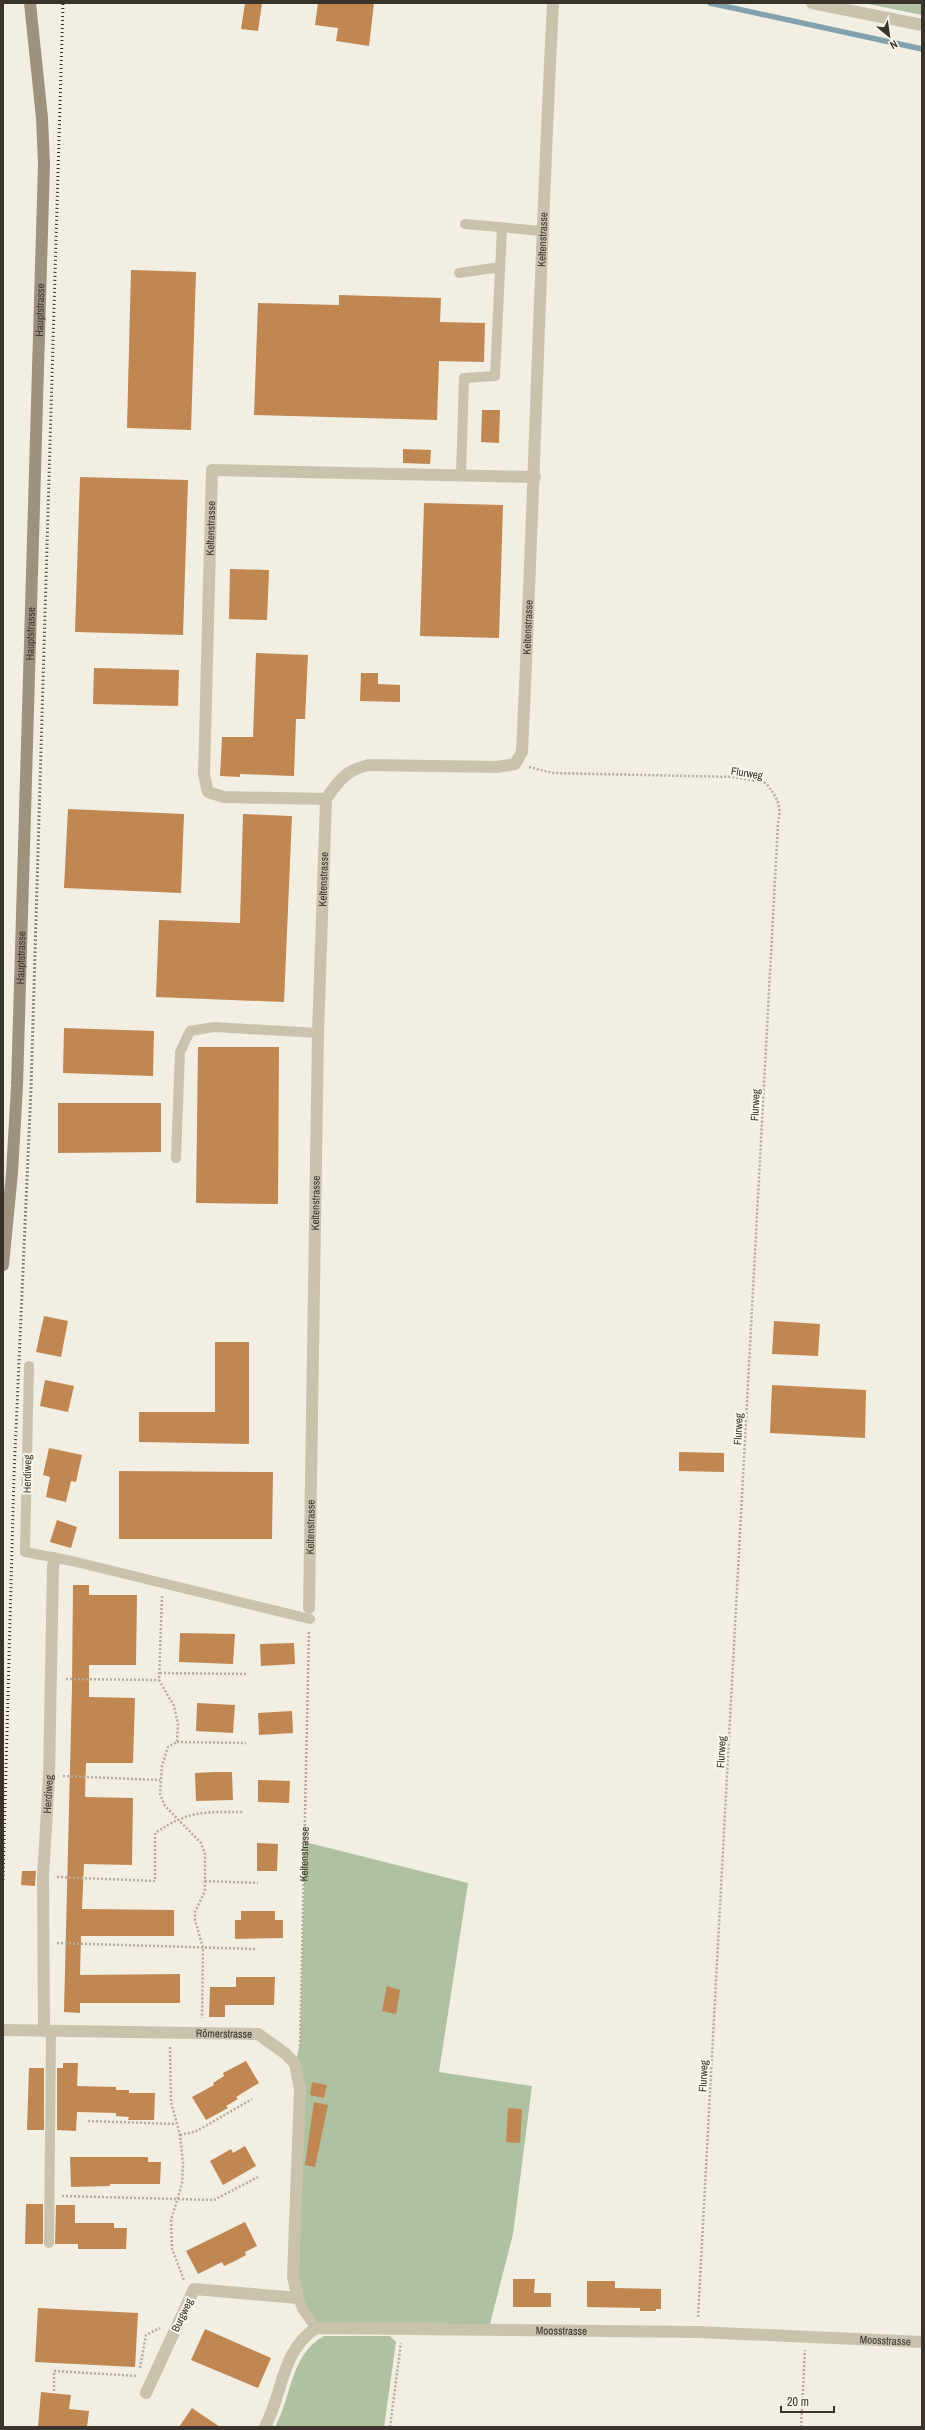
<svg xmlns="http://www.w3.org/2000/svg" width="925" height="2430" font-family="'Archivo Narrow',sans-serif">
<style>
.green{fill:#afc1a1}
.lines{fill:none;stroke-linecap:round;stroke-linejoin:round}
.stream{stroke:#81a1ae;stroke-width:5.5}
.building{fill:#c08752}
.path{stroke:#b6ac97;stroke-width:2.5;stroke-dasharray:2 2;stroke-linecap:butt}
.lane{stroke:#cac2ad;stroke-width:10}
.street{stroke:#cac2ad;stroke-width:12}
.secondary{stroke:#9e927e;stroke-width:12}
.rail{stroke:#39332b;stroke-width:3;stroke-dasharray:1 3;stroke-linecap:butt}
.labels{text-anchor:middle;stroke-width:4;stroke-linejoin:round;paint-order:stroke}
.street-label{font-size:11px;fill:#39332b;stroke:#faf7ed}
</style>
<rect width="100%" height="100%" fill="#f2eee1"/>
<!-- green -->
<g class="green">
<polygon points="864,3 922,3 922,15"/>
<polygon points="305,1842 468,1883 439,2072 532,2086 513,2234 489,2328 316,2328 298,2298 295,2064 300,2044"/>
<path d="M324,2336h66l6,6 -12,85h-109c17,-31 15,-72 49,-91z"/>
</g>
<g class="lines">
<!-- stream -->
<polyline class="stream" points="710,3 922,49"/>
</g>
<!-- building -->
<g class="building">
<polygon points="245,3 262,3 258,31 241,29"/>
<polygon points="318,3 374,3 369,46 336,41 338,28 315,25"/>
<polygon points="131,270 196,272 191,430 127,428"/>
<polygon points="339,295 441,298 440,322 485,323 484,362 439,361 437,420 254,415 258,303 339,305"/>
<polygon points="482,410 500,410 499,443 481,442"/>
<polygon points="403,449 431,450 430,464 403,463"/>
<polygon points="80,477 188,480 183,635 75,632"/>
<polygon points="424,503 503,505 499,638 420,636"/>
<polygon points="230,569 269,570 267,620 229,619"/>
<polygon points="256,653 308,655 305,719 296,719 294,776 240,774 240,777 220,776 222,737 253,737"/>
<polygon points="94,668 179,670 178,706 93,704"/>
<polygon points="361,673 378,673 378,684 400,685 400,702 360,701"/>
<polygon points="68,809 184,814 181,893 64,888"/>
<polygon points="243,814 292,816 284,1002 156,997 159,920 240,923"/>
<polygon points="64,1028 154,1031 153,1076 63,1073"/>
<polygon points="198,1047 279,1047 278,1204 196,1203"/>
<polygon points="58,1103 161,1103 161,1152 58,1153"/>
<polygon points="44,1316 68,1321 61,1357 36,1352"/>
<polygon points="774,1321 820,1324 818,1356 772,1354"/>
<polygon points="215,1342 249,1342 249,1444 139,1442 139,1412 215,1412"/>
<polygon points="45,1380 74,1386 68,1412 40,1406"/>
<polygon points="772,1385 866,1390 865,1438 770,1433"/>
<polygon points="49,1448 82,1455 76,1482 71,1481 66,1502 46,1497 50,1477 43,1475"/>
<polygon points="679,1452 724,1453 724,1472 679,1471"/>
<polygon points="119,1471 273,1472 272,1539 119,1539"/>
<polygon points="57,1520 77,1527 71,1548 50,1542"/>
<polygon points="73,1585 89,1585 89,1595 137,1595 136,1665 89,1665 89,1697 135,1698 133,1763 86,1763 85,1797 133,1798 132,1865 84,1864 82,1909 174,1910 174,1936 81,1936 80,1975 180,1974 180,2003 80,2003 80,2013 64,2012 72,1687"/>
<polygon points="180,1633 235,1634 233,1664 179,1662"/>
<polygon points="294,1643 295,1664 261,1666 260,1644"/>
<polygon points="197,1703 235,1705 233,1733 196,1731"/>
<polygon points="292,1711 293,1733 259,1735 258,1713"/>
<polygon points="215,1772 232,1772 233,1800 196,1801 195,1773"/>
<polygon points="258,1780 290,1781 289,1803 258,1802"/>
<polygon points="257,1843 278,1844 277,1871 257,1871"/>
<polygon points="22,1871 36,1871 35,1886 21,1885"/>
<polygon points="241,1911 275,1911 275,1920 283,1920 283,1938 235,1939 235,1920 241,1920"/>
<polygon points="236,1977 275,1977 274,2005 225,2005 225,2017 209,2017 210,1987 236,1987"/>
<polygon points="387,1986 400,1990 396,2014 382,2011"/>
<polygon points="246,2061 259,2083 236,2097 238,2099 226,2106 228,2108 206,2120 192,2097 214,2085 213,2083 224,2076 223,2073"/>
<polygon points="63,2063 78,2063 77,2086 116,2087 116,2090 129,2090 129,2093 155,2093 154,2120 128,2120 129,2117 116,2116 116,2113 77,2112 76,2131 57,2130 57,2068 63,2068"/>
<polygon points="29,2068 44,2068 44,2130 27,2130"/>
<polygon points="312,2082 327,2085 324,2098 310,2095"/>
<polygon points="314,2102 328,2105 315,2167 305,2165"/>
<polygon points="508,2108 522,2109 520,2143 506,2142"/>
<polygon points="245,2146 256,2166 223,2185 210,2161 231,2149 233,2153"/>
<polygon points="70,2157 148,2157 148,2162 161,2162 160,2184 110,2184 110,2186 71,2187"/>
<polygon points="26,2204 43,2204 43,2244 25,2244"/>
<polygon points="56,2205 75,2205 75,2223 114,2223 114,2228 127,2228 126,2249 78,2249 78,2244 55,2244"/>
<polygon points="245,2222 257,2246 245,2252 246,2255 235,2261 224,2266 222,2262 198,2274 186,2251"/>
<polygon points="513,2279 535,2279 534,2293 551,2293 551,2307 513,2307"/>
<polygon points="587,2281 615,2281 615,2288 661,2289 661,2309 656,2309 656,2311 640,2311 640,2308 587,2307"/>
<polygon points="38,2308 138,2313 135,2367 35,2362"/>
<polygon points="205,2329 271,2358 258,2388 191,2360"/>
<polygon points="41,2392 71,2395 69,2409 89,2411 87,2427 38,2427"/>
<polygon points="192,2408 220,2427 179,2427"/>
</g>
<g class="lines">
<!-- path -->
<g class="path">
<path d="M529,767l24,6 181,4 32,6c11,15 16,21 12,40l-80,1494"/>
<polyline points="162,1596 159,1680 174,1706 178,1724 177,1742 168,1747 162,1766 160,1794 165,1806 201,1843 205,1854 205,1891 195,1912 195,1920 203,1948 202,2018"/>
<polyline points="160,1673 247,1674"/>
<polyline points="66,1679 159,1680"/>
<polyline points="177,1742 246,1743"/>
<polyline points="63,1776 160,1780"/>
<path d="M57,1877l98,4v-48c35,-23 48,-21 89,-21"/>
<polyline points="205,1881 258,1883"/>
<polyline points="57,1943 255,1949"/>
<path id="s1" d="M300,2046l9,-415"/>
<polyline points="170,2047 171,2102 180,2135 183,2163 182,2184 171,2220 172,2249 184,2280"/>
<polyline points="88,2121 176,2124"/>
<polyline points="180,2135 197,2131 252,2099"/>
<polyline points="62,2196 214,2200 258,2177"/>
<polyline points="140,2368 146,2335 160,2328"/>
<polyline points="54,2391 54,2371 137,2376"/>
<polyline points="390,2427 401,2343"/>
<polyline points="801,2427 805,2350"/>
</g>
<!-- lane -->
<g class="lane">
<polyline points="465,224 542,231"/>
<polyline points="459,273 500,267"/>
<polyline points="461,475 464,378 495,376 502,228"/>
<polyline points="176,1158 180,1052 190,1031 214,1027 318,1033"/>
<polyline points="29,1366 25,1552 72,1561 310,1619"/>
<polyline points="49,2243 51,2032"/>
<polyline points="298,2298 303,2310 316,2328"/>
</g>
<!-- street -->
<g class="street">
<polyline points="812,3 922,25"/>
<path id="s2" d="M326,799l-102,-2 -16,-5 -4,-17 8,-305 323,7"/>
<path id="s3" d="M309,1608l9,-575 8,-234c13,-19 20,-29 43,-34l128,2 18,-3 7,-12c12,-250 18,-499 31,-749"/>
<path id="s4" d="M3,2030l255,4 28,20 9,10 5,25 -7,188 5,21 -104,-9 -48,104"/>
<path id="s5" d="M44,2031l-1,-154 6,-101 4,-210 2,-8"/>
<path id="s6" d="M265,2427c18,-34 16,-76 51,-99l382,4 224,10"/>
</g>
<!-- secondary -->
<path class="secondary" id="s7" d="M3,1265l9,-92 5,-87 27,-922 -2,-46 -12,-115"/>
<!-- rail -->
<polyline class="rail" points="3,1880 14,1475 31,1089 63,3"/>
</g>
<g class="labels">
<!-- street labels -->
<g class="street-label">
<text dy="4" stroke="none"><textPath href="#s3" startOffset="1539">Keltenstrasse</textPath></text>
<text dy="4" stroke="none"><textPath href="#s7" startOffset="956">Hauptstrasse</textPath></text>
<text dy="4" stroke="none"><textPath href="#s2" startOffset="383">Keltenstrasse</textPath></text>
<text dy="4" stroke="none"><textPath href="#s3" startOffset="1151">Keltenstrasse</textPath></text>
<text dy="4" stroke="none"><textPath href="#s7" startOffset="632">Hauptstrasse</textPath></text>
<text transform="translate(747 773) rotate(9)" y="4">Flurweg</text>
<text dy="4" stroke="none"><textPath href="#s3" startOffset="729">Keltenstrasse</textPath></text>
<text dy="4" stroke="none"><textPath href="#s7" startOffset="308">Hauptstrasse</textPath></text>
<text transform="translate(755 1105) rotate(-87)" y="4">Flurweg</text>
<text dy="4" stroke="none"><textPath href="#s3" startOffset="405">Keltenstrasse</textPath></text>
<text transform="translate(738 1429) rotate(-87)" y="4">Flurweg</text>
<text transform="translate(27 1474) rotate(-89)" y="4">Herdiweg</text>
<text dy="4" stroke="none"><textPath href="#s3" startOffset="81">Keltenstrasse</textPath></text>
<text transform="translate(721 1752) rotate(-87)" y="4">Flurweg</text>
<text dy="4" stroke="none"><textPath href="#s5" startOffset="237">Herdiweg</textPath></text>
<text dy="4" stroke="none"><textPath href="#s1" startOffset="192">Keltenstrasse</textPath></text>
<text dy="4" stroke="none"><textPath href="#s4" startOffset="221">Römerstrasse</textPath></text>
<text transform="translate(703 2076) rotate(-87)" y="4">Flurweg</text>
<text transform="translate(182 2315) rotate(-65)" y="4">Burgweg</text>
<text dy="4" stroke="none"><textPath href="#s6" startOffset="359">Moosstrasse</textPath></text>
<text dy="4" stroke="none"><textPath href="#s6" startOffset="683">Moosstrasse</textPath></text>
</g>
</g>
<!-- border -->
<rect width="925" height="2430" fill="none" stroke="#39332b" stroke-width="8"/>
<!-- north arrow -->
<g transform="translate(889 36) rotate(151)" stroke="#faf7ed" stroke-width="3" paint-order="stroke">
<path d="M0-3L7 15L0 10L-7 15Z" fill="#39332b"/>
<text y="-6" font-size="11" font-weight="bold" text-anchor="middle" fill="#39332b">N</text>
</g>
<!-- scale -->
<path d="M781 2406v6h53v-6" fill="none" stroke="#39332b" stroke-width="2"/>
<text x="787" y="2406" font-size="12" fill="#39332b" stroke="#faf7ed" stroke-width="3" paint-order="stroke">20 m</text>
</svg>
